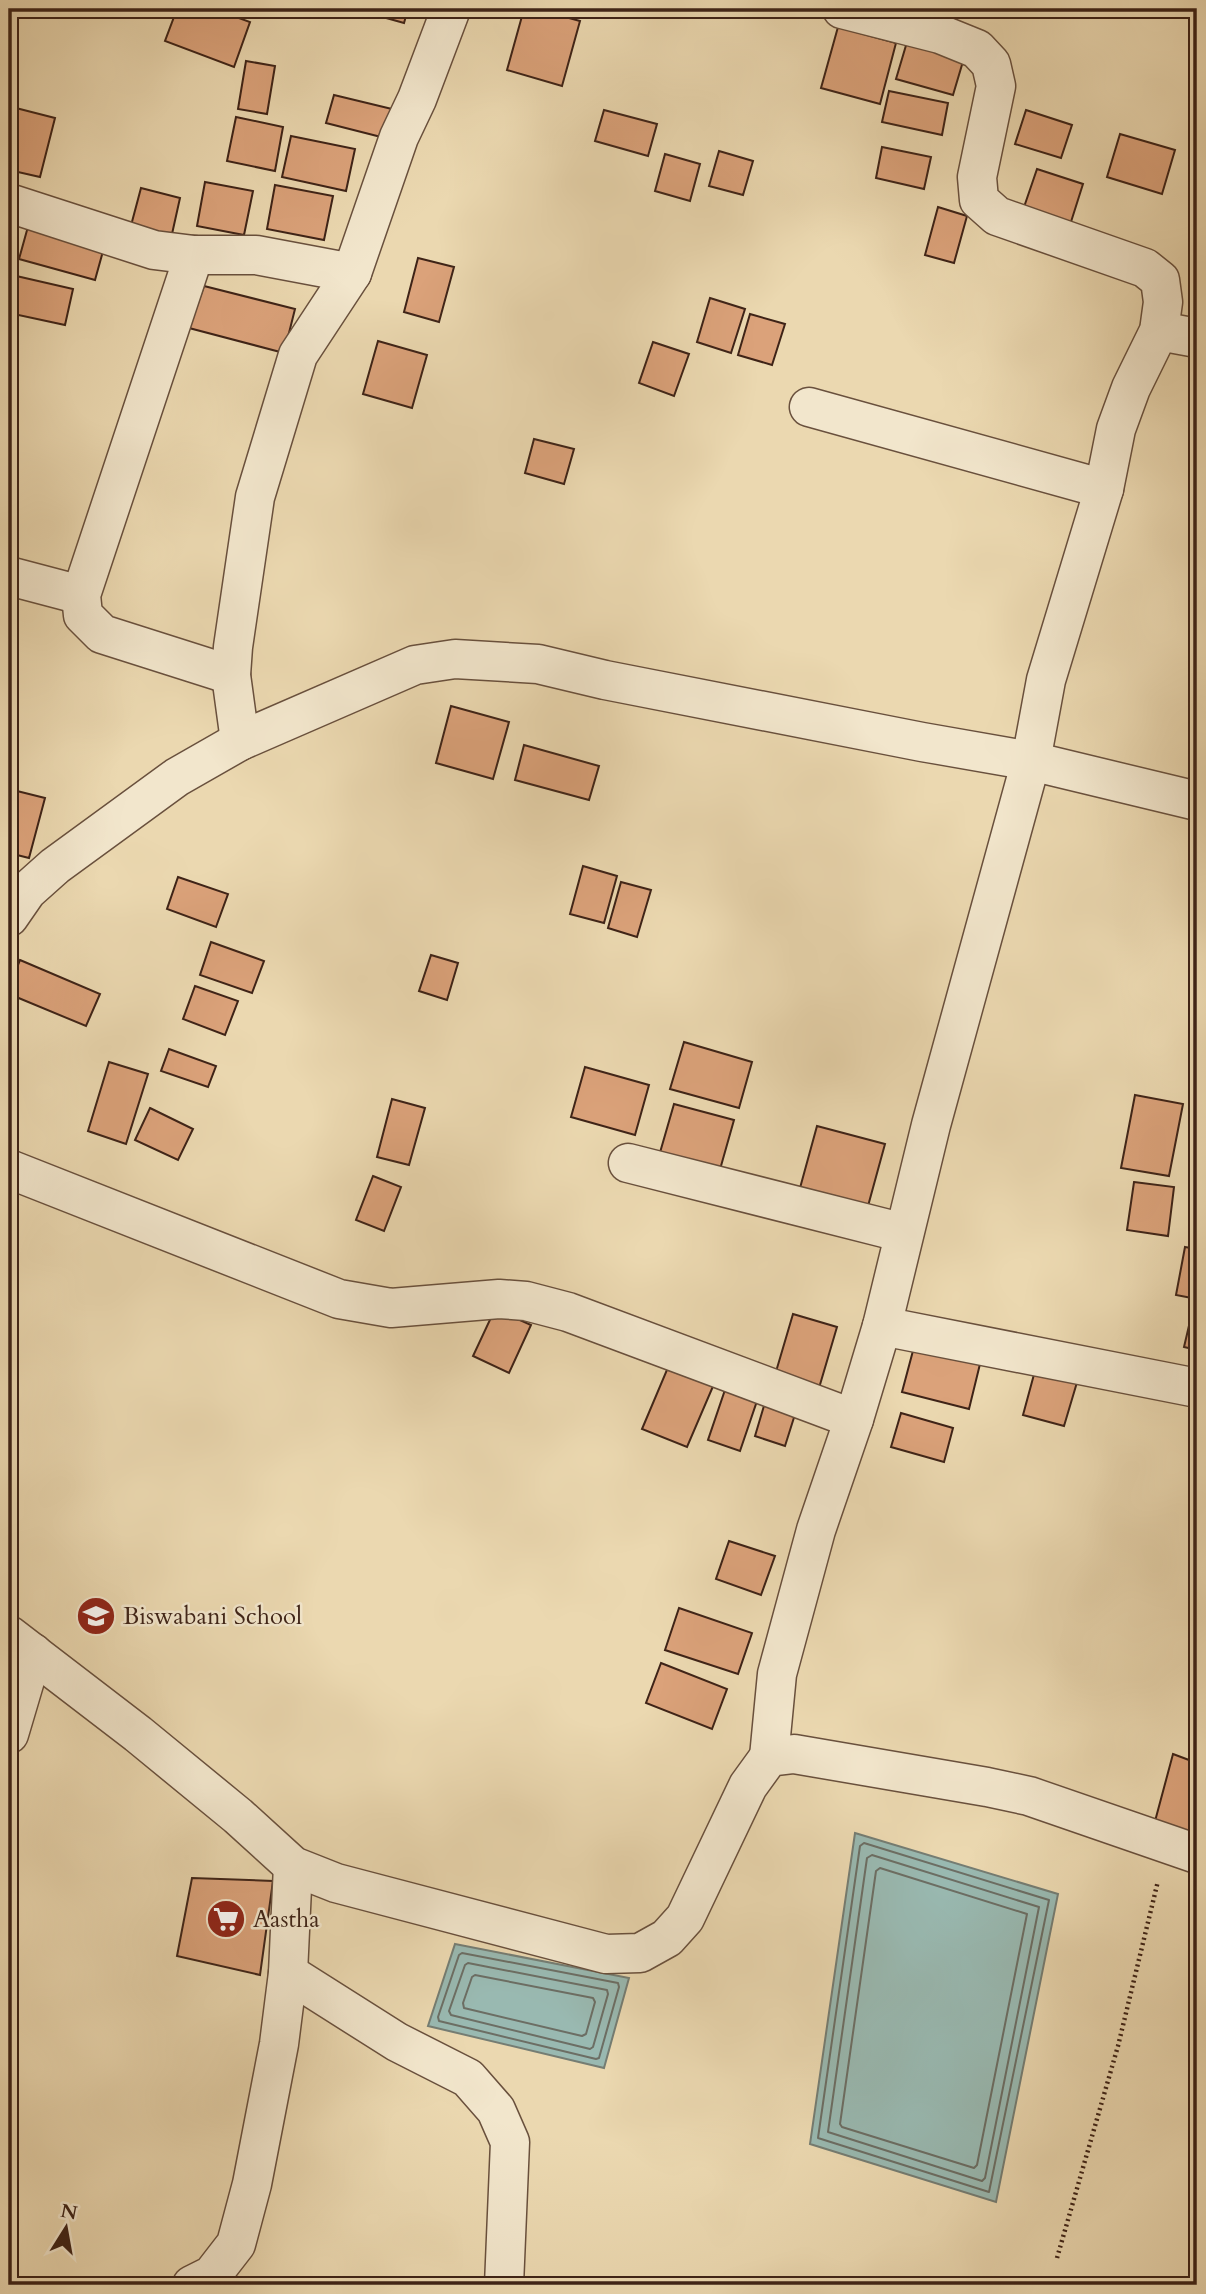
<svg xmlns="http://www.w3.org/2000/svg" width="1206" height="2294" font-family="Cardo,serif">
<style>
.water{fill:#99b9b1;stroke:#757d73;stroke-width:2}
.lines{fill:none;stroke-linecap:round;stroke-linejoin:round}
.shore{stroke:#6c6e64;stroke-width:2}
.building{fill:#dba27a;stroke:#3e2317;stroke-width:2}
.street-casing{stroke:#69503d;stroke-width:41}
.path{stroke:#3e2317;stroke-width:4.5;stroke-dasharray:2 3.5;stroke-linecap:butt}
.street{stroke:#f2e6cc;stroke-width:38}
.labels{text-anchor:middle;stroke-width:5;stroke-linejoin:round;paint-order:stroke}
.poi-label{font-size:24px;fill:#3e2317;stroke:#f2e6cc;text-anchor:start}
</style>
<rect width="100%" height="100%" fill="#ebd8b0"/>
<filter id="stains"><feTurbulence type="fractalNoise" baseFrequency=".00286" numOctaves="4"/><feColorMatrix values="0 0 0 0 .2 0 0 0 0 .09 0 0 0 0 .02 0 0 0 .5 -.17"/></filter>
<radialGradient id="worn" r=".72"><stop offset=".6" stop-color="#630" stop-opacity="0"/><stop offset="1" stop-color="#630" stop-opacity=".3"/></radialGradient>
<!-- water -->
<g class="water">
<polygon points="855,1833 1058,1894 996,2202 810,2144"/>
<polygon points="455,1944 629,1978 604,2068 428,2026"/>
</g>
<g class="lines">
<!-- shore -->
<g class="shore">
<polygon points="864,1843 1049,1900 989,2192 818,2138 860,1846"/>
<polygon points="872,1855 1039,1907 985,2178 982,2181 828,2132 867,1858"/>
<polygon points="880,1868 1027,1914 977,2165 974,2168 842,2127 840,2124 876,1871"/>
<polygon points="462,1953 618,1983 619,1987 599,2058 596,2059 439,2021 438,2017 459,1955"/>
<polygon points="468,1963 607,1990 608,1994 593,2047 590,2049 451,2015 449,2011 465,1965"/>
<polygon points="475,1975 593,1998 595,2002 586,2034 582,2036 464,2008 463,2003 472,1977"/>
</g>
</g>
<!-- building -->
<g class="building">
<polygon points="177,9 214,9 250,22 234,67 165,41"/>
<polygon points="354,9 408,9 404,23"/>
<polygon points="524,9 536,9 580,21 562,86 507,70"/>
<polygon points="838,27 896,43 880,104 821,88"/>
<polygon points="907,42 964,58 953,95 896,79"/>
<polygon points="246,61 275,66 267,114 238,109"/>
<polygon points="889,91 948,103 942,135 882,122"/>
<polygon points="334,95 392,109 385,138 326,123"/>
<polygon points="12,107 55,118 40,177 9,170 9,121"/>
<polygon points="604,110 657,124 648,156 595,141"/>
<polygon points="1026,110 1072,125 1061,158 1015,144"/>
<polygon points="236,117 283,127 275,171 227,161"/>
<polygon points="1120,134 1175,150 1162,194 1107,177"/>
<polygon points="291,136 355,149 346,191 282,177"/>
<polygon points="882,147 931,157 924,189 876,178"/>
<polygon points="719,151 753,161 743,195 709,186"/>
<polygon points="665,154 700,164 690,201 655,191"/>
<polygon points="1037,169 1083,184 1070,225 1023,210"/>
<polygon points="205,182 253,191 244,235 197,226"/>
<polygon points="275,185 333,196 324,240 267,229"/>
<polygon points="141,188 180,198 170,243 129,233"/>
<polygon points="938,207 967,216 954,263 925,255"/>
<polygon points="29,223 105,244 95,280 19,259"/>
<polygon points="418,258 454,267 439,322 404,312"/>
<polygon points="12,275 73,289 65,325 9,313 9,289"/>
<polygon points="204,286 295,309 284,353 189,328"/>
<polygon points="710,298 745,309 731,353 697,342"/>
<polygon points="750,314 785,324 772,365 738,355"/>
<polygon points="378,341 427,355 412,408 363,394"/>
<polygon points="653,342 689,354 674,396 639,383"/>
<polygon points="534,439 574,449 564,484 525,473"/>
<polygon points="451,706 509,722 493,779 436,763"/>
<polygon points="524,745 599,766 589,800 515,780"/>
<polygon points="9,789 45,798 29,858 9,853"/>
<polygon points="583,866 617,876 604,923 570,914"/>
<polygon points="178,877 228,894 216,927 167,909"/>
<polygon points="621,882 651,890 637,937 608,928"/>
<polygon points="211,942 264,961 252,993 200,975"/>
<polygon points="431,955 458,963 447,1000 419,991"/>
<polygon points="20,960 100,994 86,1026 9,994 9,988"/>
<polygon points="195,986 238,1001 225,1035 183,1019"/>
<polygon points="684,1042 752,1062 739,1108 670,1089"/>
<polygon points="169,1049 216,1066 208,1087 161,1071"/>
<polygon points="109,1062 148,1074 126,1144 88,1131"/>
<polygon points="585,1067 649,1085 635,1135 571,1117"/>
<polygon points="1135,1095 1183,1104 1169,1176 1121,1168"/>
<polygon points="392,1099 425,1108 409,1165 377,1157"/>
<polygon points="674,1104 734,1120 719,1173 659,1156"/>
<polygon points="150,1108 193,1129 178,1160 135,1140"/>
<polygon points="817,1126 885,1144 868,1206 800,1188"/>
<polygon points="373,1176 401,1187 384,1231 356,1220"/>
<polygon points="1134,1182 1174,1187 1168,1236 1127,1230"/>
<polygon points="1185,1247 1197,1249 1197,1299 1176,1295"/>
<polygon points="495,1309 531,1325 509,1373 473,1356"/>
<polygon points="793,1314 837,1327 819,1388 775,1375"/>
<polygon points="1191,1317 1197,1319 1197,1350 1184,1347"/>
<polygon points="914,1347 980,1364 969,1409 902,1392"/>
<polygon points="669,1365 714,1384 687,1447 642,1429"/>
<polygon points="1036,1367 1078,1379 1064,1426 1023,1415"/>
<polygon points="727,1384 759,1395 740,1451 708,1440"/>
<polygon points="766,1399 797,1408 785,1446 755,1436"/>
<polygon points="901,1413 953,1428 944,1462 891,1447"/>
<polygon points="729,1541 775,1556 761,1595 716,1579"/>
<polygon points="679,1608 752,1633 738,1674 665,1650"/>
<polygon points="661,1663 727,1689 712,1729 646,1703"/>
<polygon points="1173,1754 1197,1763 1197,1832 1154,1825"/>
<polygon points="192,1878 273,1881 260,1975 177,1956"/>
</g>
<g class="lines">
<!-- street casing -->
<g class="street-casing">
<g id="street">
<polyline points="9,203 154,250 194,255 256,255 352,273"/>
<polyline points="194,255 81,595 83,615 102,634 231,675"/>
<polyline points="1159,331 1197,338"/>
<polyline points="809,407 1104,489"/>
<polyline points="9,576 81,595"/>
<polyline points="240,741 231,675 233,647 255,497 298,355 352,273 399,137 417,99 451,9"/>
<polyline points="9,917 27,891 55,866 177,777 240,741 415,665 455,659 538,664 605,680 922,742 1031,761 1197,801"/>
<polyline points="628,1163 904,1233"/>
<polyline points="9,1169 339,1299 391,1308 499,1299 526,1301 568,1312 854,1419"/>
<polyline points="882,1326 1197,1388"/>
<polyline points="9,1635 138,1734 238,1816 293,1866 336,1883 606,1954 640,1953 667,1938 685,1918 748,1786 769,1757 794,1754 987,1787 1029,1796 1197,1854"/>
<polyline points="9,1734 33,1653"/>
<polyline points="769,1757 777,1674 816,1530 854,1419 882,1326 931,1125 1031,761 1046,680 1104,489 1116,429 1131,388 1159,331 1163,302 1160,280 1145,268 997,216 979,200 977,177 996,86 991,64 977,49 940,34 842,9"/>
<polyline points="288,1973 397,2042 468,2078 496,2110 510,2142 504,2285"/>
<polyline points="192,2285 212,2275 236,2244 252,2184 279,2044 288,1973 293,1866"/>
</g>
</g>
<!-- path -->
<polyline class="path" points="1057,2258 1118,2046 1158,1881"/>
<!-- street -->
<use href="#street" class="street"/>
</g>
<!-- icons -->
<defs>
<g id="school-disc" transform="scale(2.0125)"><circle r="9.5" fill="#8f2418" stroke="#f2e6cc"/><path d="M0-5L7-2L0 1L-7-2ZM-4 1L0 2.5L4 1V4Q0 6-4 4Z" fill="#fff"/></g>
<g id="supermarket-disc" transform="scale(2.0125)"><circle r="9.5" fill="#8f2418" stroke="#f2e6cc"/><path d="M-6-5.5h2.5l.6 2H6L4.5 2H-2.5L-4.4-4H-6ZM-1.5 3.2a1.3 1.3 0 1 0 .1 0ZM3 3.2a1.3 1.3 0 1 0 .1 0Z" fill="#fff"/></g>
</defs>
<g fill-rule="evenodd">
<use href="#school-disc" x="96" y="1616"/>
<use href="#supermarket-disc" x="226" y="1919"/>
</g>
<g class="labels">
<!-- poi labels -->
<g class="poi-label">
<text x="123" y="1624">Biswabani School</text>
<text x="253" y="1927">Aastha</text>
</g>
</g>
<!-- margin -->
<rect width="1206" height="2294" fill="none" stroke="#ebd8b0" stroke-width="35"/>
<rect x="10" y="10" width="1185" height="2273" fill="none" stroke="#3e2317" stroke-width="3.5"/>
<rect x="18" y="18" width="1171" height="2259" fill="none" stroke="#3e2317" stroke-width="2"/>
<!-- north arrow -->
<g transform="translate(66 2228) rotate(11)" stroke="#f2e6cc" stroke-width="5" paint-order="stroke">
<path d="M0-5L12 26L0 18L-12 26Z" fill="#3e2317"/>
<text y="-10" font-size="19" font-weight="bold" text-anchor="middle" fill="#3e2317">N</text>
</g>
<rect width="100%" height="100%" filter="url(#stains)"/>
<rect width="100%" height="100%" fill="url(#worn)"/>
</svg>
